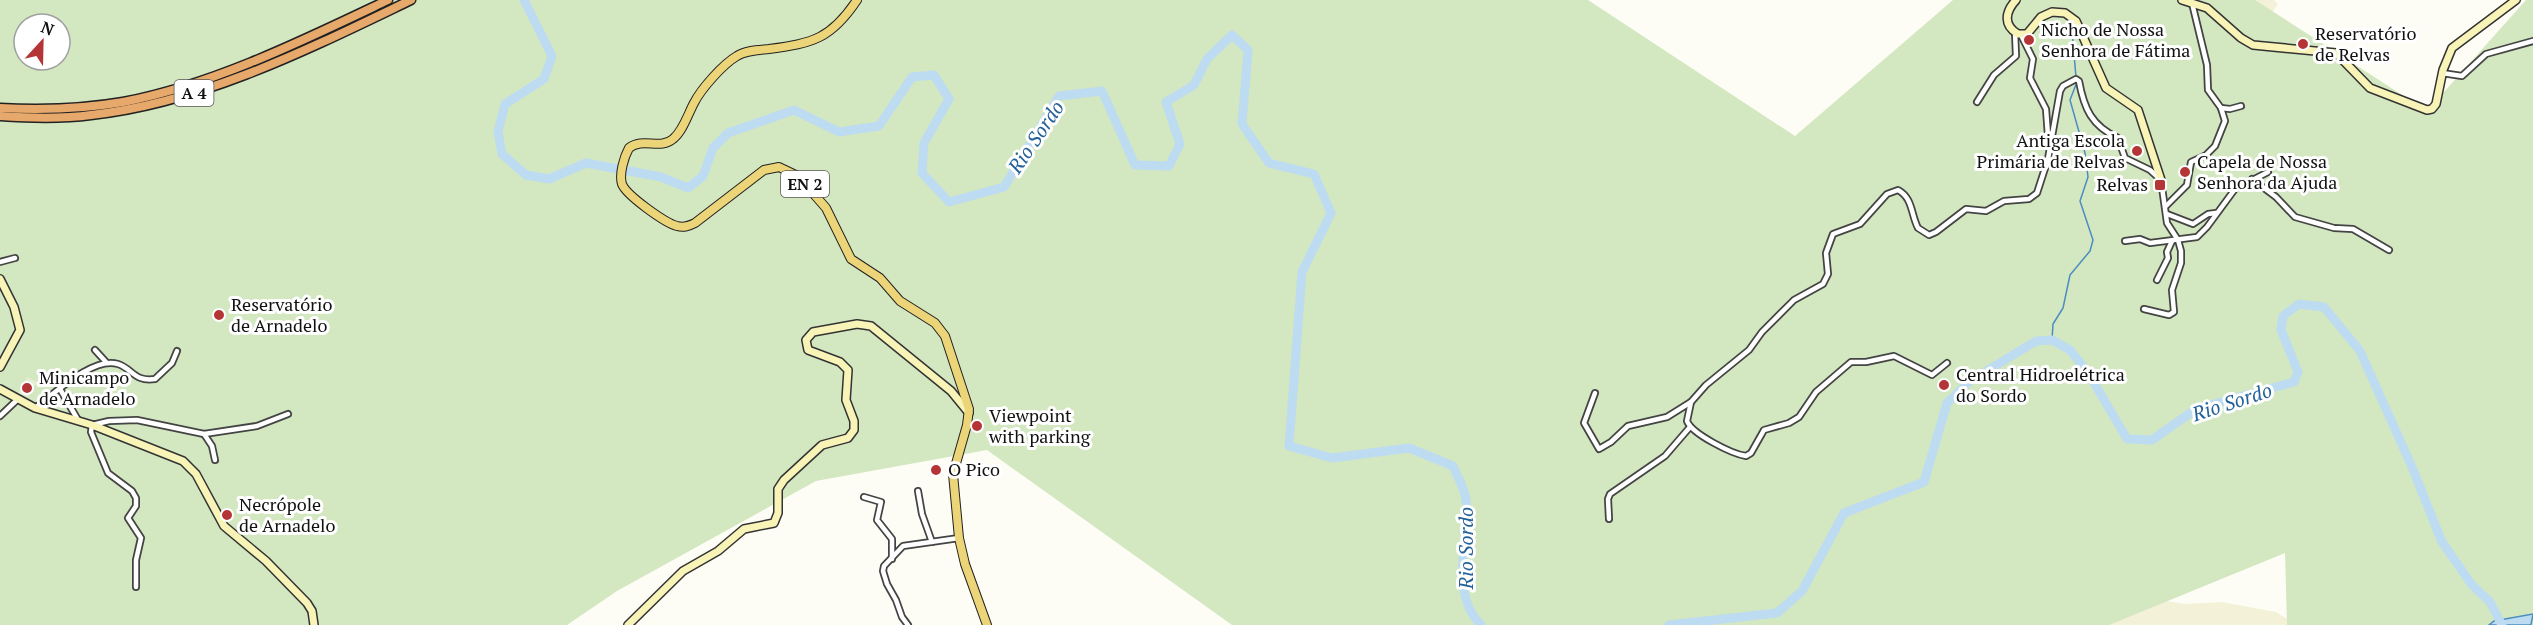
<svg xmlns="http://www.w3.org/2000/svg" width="2533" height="625" font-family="'PT Serif',serif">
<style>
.farmland{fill:#f3f1d7}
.green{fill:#d3e7c1;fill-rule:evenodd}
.pitch{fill:#e4efd2}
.water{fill:#bedcf1;stroke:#4c8ec1;stroke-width:1.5}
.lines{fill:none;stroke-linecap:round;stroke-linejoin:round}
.stream{stroke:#4c8ec1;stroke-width:1.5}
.river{stroke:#bedcf1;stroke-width:9}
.street-casing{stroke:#444;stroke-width:8}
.secondary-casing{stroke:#333;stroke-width:10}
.primary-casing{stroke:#222;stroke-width:10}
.highway-casing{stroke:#222;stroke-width:11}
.street{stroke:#fff;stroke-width:4.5}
.secondary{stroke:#f8f3b7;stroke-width:7}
.primary{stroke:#ecd478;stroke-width:8}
.highway{stroke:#e7a86b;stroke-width:8}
.poi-dot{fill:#b53536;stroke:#fff;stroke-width:2}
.labels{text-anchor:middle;stroke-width:6;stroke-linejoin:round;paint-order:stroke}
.shield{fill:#fff;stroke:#585858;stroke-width:1.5}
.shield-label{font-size:16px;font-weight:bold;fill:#111}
.poi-label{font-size:18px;fill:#111;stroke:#fff;text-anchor:start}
.water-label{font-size:20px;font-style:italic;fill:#246198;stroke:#fff}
</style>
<rect width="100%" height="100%" fill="#fefdf5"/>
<!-- farmland -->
<g class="farmland">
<polygon points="2253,0 2274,0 2278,4 2271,14"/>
<polygon points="2151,593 2167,601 2185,604 2222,602 2276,612 2297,625 2092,625"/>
</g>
<!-- green -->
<path class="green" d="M0,0h1588l207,136 158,-136h302l172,111 99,-111h7v625h-246l-2,-72 -176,72h-877l-245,-175 -171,31 -199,110 -50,34h-567zM24,24h36v36h-36z"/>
<!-- pitch -->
<polygon class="pitch" points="27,377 37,382 27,399 18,394"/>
<!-- water -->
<polygon class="water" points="2533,614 2531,625 2489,625 2494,621"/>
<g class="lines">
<!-- stream -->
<g class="stream">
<polyline points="2072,31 2076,77"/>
<polyline points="2052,340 2053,324 2063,308 2070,275 2090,251 2093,240 2080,201 2088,177 2085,153 2070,100 2077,82"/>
</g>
<!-- river -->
<g class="river">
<path d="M524,0l28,56 -8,23 -39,25 -7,28 4,22 24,21 23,4 37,-16 75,14 27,11 15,-12 10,-28 15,-15 66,-23 45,22 40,-6 33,-49 22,-2 15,24 -25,44 -2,30 27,29 55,-15 55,-91 43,-5 33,74 34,1 11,-22 -14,-42 28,-17 13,-26 25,-24 16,15 -6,74 27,39 45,11 17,39 -29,59 -13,174 43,12 77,-10 44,18c4,10 12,23 13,34 3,40 -17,94 15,125"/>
<polyline points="1669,625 1777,613 1802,591 1844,513 1924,482 1947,403 1970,381 2036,341 2052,340 2070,350 2089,374 2127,439 2152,440 2196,409 2294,382 2298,372 2281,330 2283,316 2299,304 2324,307 2360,351 2412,467 2442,542 2472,585 2490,602 2502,625"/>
</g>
<!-- street casing -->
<g class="street-casing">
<g id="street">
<polyline points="2021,35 2033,59 2030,78 2046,109 2048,136"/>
<polyline points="2442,73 2462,76 2486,54 2533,41"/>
<polyline points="1977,102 1994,75 2016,56 2015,32"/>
<polyline points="2221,108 2230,109 2241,106"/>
<polyline points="2252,179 2276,197 2295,217 2334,228 2353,229 2389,250"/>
<polyline points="2166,206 2187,185 2191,162 2206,155 2215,146 2225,121 2221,108 2208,90 2207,65 2192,3"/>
<polyline points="2167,214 2193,224 2208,214 2216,213"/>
<polyline points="2125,241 2140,239 2150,243 2197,237 2207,227 2235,189 2268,172"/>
<polyline points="0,262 15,258"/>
<polyline points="2157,280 2168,258 2167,252 2172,241"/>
<polyline points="95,350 106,362"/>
<path d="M1947,363l-15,12 -38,-19 -28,6h-15l-35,30 -17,25 -10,6 -25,7 -13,23 -5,3c-14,-2 -54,-22 -59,-35l4,-19 15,-17 43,-35 13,-18 32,-32 29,-16 5,-10 -2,-21 7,-19 27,-10 27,-30 11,-4c15,8 13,25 20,38l11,7 7,-3 30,-23 20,2 18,-10 25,-2 8,-6 11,-34 12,-68 3,-5 13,-7 3,2c5,28 13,45 39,57l7,20 25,12 11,10 6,43 11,17 3,11v12l-9,27 2,22 -5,3 -25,-6"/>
<polyline points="60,389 78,420"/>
<polyline points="1595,393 1584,423 1599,449 1611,442 1628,426 1667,417 1691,402"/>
<path d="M35,408c19,-14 58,-52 83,-44 15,5 16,18 37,15l17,-16 5,-12"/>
<polyline points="0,416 18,399"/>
<polyline points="204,434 212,446 215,460"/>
<polyline points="918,491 922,514 932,542"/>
<polyline points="864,497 881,502 877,520 892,539 892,559"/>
<polyline points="1609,519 1608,499 1610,494 1665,456 1690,427"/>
<polyline points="136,587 136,560 141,538 128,518 136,506 136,498 132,491 108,473 91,432 92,425 109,421 137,420 204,434 257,426 288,414"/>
<polyline points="908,625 902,617 896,600 887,584 883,571 884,566 903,546 959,538"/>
</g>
</g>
<!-- secondary casing -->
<g class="secondary-casing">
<g id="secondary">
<path d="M2016,0c-11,12 -13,25 2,34h9l14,-17 11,-5 13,1 11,8 30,67 32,22 23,70"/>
<polyline points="2182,0 2207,8 2241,38 2253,45 2336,53 2370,88 2427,110 2432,109 2436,104 2443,70 2452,48 2516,0"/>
<polyline points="0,279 14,307 20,330 0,367"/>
<polyline points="0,389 35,408 92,425 183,461 196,474 224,526 266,561 307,603 312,611 314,625"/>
<polyline points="628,625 683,571 718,551 744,529 774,523 778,513 778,489 784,480 822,445 848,438 854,430 854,421 846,400 848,370 840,362 808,350 806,340 813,332 857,324 871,326 951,391 969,413"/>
</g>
</g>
<!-- primary casing -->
<g class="primary-casing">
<path id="primary" d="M857,0c-26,39 -44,43 -88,49 -11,1 -23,1 -32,7 -14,8 -36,33 -43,47 -6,11 -11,28 -21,36 -13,11 -30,-2 -44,9 -5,9 -10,26 -7,36 4,11 43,39 55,42 7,2 12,0 18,-3l69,-53 15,-3 19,9 28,32 25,51 29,19 20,23 35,22 10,13 24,73 -2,16 -14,49 6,64 6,26 22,61"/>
</g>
<!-- highway casing -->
<g class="highway-casing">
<g id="highway">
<path d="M0,108c41,2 83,1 123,-6 90,-17 183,-63 265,-102"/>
<path d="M0,116c30,2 61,3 91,-1 111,-12 220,-67 320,-115"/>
</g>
</g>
<!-- street -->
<use href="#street" class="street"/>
<!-- secondary -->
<use href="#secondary" class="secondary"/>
<!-- primary -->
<use href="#primary" class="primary"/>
<!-- highway -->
<use href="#highway" class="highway"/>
</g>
<!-- markers -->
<g class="poi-dot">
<circle cx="2029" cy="40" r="6"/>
<circle cx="2303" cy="44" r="6"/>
<circle cx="2137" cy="151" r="6"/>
<circle cx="2185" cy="172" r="6"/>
<rect x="2154" y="179" width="12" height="12" rx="3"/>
<circle cx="219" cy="315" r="6"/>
<circle cx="1944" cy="385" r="6"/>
<circle cx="27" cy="388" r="6"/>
<circle cx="977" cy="426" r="6"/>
<circle cx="936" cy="470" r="6"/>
<circle cx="227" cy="515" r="6"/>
</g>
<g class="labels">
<!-- shield labels -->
<g class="shield">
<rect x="174.5" y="80" width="39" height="26" rx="4.5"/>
<rect x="781" y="171" width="48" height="26" rx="4.5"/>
</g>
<g class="shield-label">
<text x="194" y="99">A 4</text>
<text x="805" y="190">EN 2</text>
</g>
<!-- poi labels -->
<g class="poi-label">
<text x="2041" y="36">Nicho de Nossa<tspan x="2041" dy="21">Senhora de Fátima</tspan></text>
<text x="2315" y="40">Reservatório<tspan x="2315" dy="21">de Relvas</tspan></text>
<text x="2125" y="147" text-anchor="end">Antiga Escola<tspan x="2125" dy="21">Primária de Relvas</tspan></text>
<text x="2197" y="168">Capela de Nossa<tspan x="2197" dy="21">Senhora da Ajuda</tspan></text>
<text x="2148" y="191" text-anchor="end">Relvas</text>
<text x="231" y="311">Reservatório<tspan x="231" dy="21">de Arnadelo</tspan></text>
<text x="1956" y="381">Central Hidroelétrica<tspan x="1956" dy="21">do Sordo</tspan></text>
<text x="39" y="384">Minicampo<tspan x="39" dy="21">de Arnadelo</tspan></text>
<text x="989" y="422">Viewpoint<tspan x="989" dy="21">with parking</tspan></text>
<text x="948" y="476">O Pico</text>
<text x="239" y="511">Necrópole<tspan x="239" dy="21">de Arnadelo</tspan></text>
</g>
<!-- water labels -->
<g class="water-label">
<text transform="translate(1036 137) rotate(-56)" y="7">Rio Sordo</text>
<text transform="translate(2232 402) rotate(-18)" y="7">Rio Sordo</text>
<text transform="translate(1466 548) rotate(-90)" y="7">Rio Sordo</text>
</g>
</g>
<!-- north arrow -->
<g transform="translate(42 42) rotate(22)"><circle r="28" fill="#ffffff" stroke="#a0a0a0" stroke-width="1.5"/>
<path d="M0-4.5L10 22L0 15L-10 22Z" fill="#b53536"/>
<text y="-9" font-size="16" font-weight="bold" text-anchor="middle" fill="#111111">N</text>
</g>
</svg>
